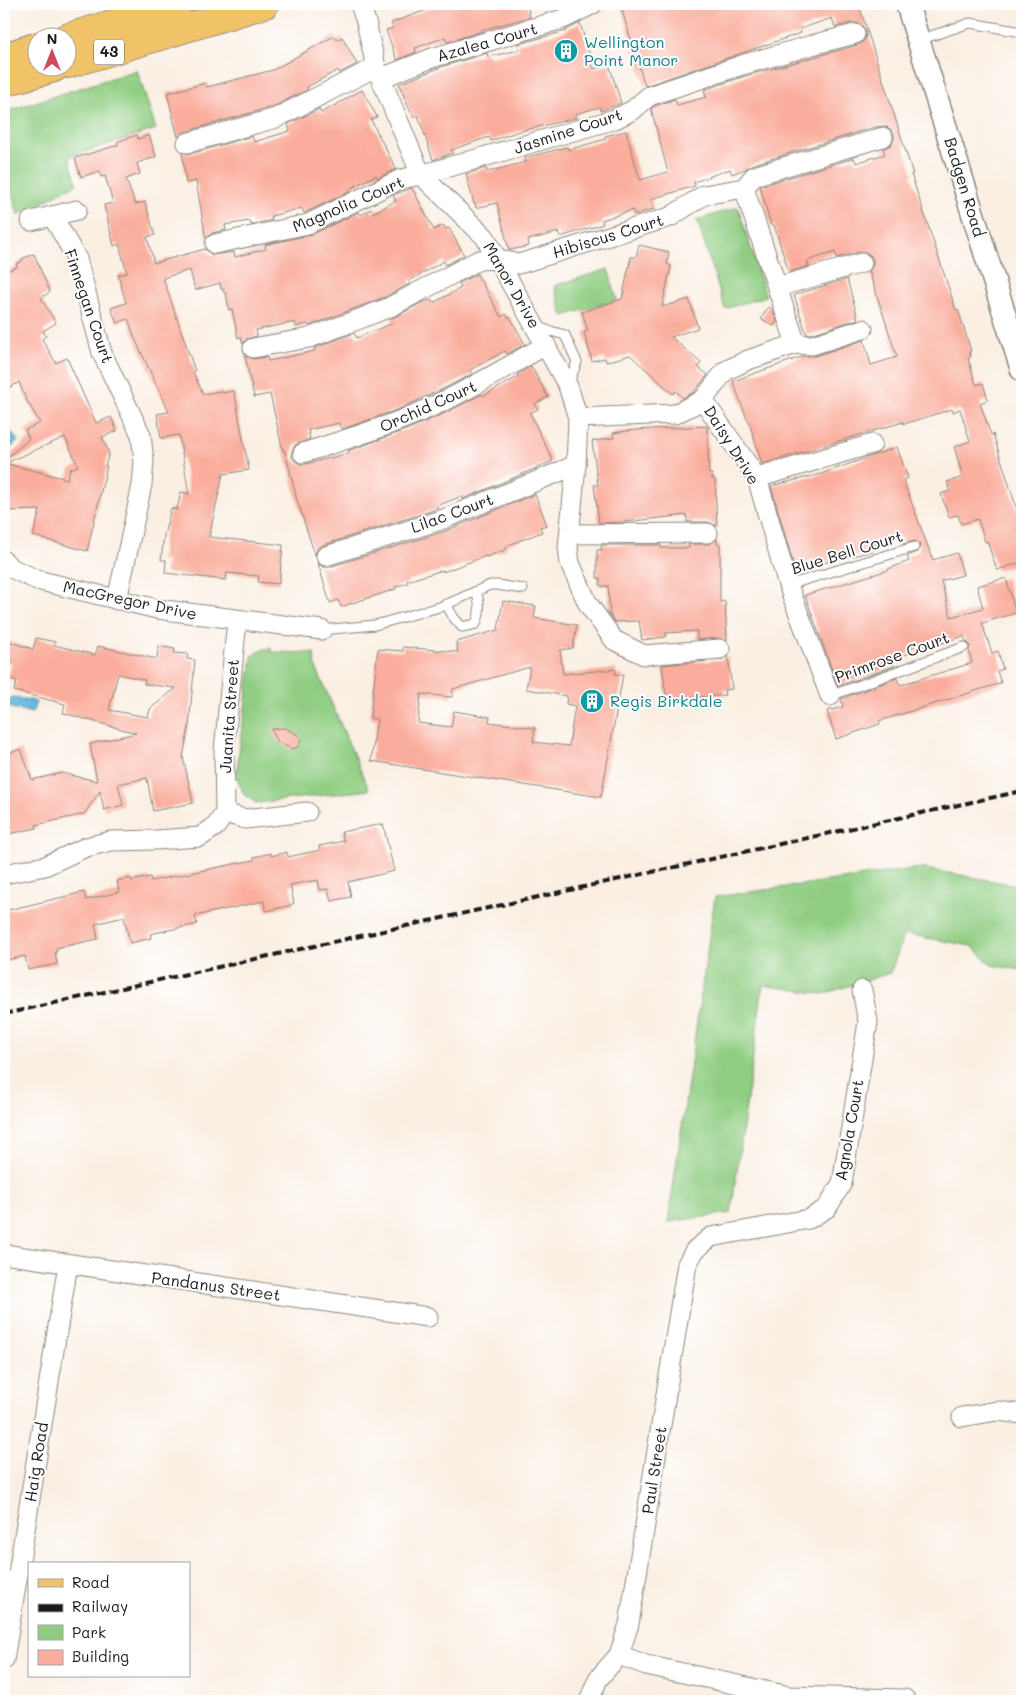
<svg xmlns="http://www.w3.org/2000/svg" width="1026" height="1705" font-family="Mali,sans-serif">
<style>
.green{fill:#90cd82;stroke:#56744f}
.water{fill:#64b8e0;stroke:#406a7e}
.building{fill:#faad9c;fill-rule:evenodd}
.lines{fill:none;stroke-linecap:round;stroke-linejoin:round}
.service-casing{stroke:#8b867f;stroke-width:11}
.minor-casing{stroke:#8b867f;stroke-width:21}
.tertiary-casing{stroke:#8b867f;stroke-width:25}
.primary-casing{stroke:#8b867f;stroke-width:30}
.service{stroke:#fff;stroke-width:9}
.minor{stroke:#fff;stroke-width:19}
.tertiary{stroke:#fff;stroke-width:22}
.primary{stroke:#f1c369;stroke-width:28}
.rail{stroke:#1c1c1c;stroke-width:4;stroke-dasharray:8 4;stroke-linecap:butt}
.labels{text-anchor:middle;stroke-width:4;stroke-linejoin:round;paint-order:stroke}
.shield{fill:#fff;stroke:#606060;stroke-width:1}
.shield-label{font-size:15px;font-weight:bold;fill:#1c1c1c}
.street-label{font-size:16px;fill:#1c1c1c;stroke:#fff}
.culture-label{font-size:16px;fill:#0d838f;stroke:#fff;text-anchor:start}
</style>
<rect width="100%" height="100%" fill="#fff"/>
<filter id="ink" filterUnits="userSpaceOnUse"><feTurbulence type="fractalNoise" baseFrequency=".02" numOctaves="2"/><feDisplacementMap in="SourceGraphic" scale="10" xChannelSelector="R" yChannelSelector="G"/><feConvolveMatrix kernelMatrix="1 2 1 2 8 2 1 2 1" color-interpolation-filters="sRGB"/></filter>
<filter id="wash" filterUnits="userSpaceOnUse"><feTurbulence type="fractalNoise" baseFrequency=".0096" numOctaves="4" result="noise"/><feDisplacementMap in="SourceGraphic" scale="20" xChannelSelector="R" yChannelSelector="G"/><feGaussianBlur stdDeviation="1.12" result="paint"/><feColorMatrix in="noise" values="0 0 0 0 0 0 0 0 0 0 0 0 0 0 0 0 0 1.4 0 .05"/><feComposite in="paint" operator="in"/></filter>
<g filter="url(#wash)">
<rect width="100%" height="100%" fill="#faefe2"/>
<!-- green -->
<g class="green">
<polygon points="137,70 156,129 69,157 77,184 18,215 4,162 4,112"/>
<polygon points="738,207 766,296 725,309 697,220"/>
<polygon points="608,269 617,300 563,316 554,286"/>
<polygon points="271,648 271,652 314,653 315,665 369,790 256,803 244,795 236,775 252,656 264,649"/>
<polygon points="920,868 1022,886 1022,970 991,965 972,946 905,934 890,973 823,994 763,985 731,1213 668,1222 715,897"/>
</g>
<!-- water -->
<g class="water">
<polygon points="7,426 18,441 12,447 4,439 4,430"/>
<polygon points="12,697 30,700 36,702 32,713 8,707 9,700"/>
</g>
<g id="blocks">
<!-- building -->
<g class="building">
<polygon points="443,4 527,4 530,17 481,30 482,31 447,42 445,37 415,48 416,52 397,60 386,30 393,28 391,23"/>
<polygon points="620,4 865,4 866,6 860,8 913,174 911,174 956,310 958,309 971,351 969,351 971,357 968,358 976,385 983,383 988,400 980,403 991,435 993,434 1022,525 1022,562 997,570 987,541 985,542 978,519 961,524 958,515 949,517 941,494 950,491 947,482 963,477 954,447 970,441 960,409 953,412 952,409 904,424 903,422 762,464 748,419 747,419 733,381 804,356 815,356 864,340 871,365 897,357 869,271 873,265 873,259 870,255 865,252 859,252 837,258 835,252 807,261 809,266 789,272 774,225 771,226 760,186 854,158 856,163 885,154 883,149 891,145 894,139 894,133 890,129 885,126 875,127 751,165 745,169 732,174 730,169 694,182 695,186 651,199 654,209 634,215 633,210 602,220 603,224 560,237 559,232 528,240 529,246 510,250 509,250 497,203 476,208 475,203 474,204 466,174 486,168 487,172 526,162 524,158 567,147 568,150 606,139 605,136 626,131 640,180 668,172 651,109 655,106 675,99 677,105 706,97 704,90 745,76 858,45 863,42 866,37 866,32 863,27 858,23 852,23 835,27 832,18 800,29 801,33 645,86"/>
<polygon points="580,23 594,69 609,64 621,103 601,111 600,107 575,114 576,118 516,132 491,141 489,137 451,150 453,153 433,160 418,115 414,117 412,112 411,113 399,84 444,66 487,53 488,57 519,50 518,44 566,31 566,30"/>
<polygon points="334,36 337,40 342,37 357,64 339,73 338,70 307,87 308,89 275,106 184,132 178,137 167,93 206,83 207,87 273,70"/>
<polygon points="362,90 377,117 371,120 396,169 378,178 376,175 348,190 349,192 304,213 302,208 271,216 272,220 259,223 251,225 250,221 225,225 226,230 212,233 206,239 197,186 196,181 186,183 182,152 190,154 252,136 254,142 290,131 288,124 319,109 321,113"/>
<polygon points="137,135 138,139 149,135 156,157 137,163 140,174 126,179 135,204 145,202 155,235 147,237 154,263 205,249 212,255 234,252 235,257 266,249 265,245 313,234 359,212 361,215 371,209 373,213 396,201 393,195 412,188 434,230 443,225 446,229 449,228 464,255 446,265 444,261 409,281 411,283 385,297 309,326 308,324 296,327 295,322 256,330 257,336 246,339 243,344 241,337 238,338 232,309 229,310 226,293 224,293 223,289 221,289 220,283 195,290 190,270 163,278 195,371 193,372 203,394 221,391 222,393 234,391 249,470 223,474 209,537 283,545 279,584 258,582 259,576 227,573 226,580 165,573 166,560 161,560 164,535 171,508 177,510 181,492 189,494 179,435 161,438 157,414 169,412 136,341 128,319 117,323 111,308 126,303 118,275 127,273 119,244 114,246 104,205 113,203 105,176 101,177 100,171 81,177 75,158 118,145 117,142"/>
<polygon points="639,245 669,252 667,264 671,266 662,307 689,299 698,328 671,337 701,363 698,367 708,375 694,392 683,398 676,391 673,394 630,355 606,362 605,358 592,361 584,332 588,331 582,312 622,299 631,257 636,257"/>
<polygon points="34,254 50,292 41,298 56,323 43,331 46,336 42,339 56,363 67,358 96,423 111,417 117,431 102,437 109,453 105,466 107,466 87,551 33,536 40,510 9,511 4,507 4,463 67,479 70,469 78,466 65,437 8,462 6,459 29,439 25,430 40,423 26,399 19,382 4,391 4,272 17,267 16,264 22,261 22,259"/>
<polygon points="477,274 501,317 506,314 508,318 510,317 525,344 507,354 505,351 470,370 472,374 445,388 399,409 343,429 342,427 340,427 339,423 308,430 310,439 295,445 292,451 292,457 295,461 300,464 306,464 349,453 348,451 408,429 441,415 482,394 483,396 518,377 517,375 531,366 548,397 535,404 538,409 530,413 553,461 463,499 462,496 437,506 437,509 323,545 317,549 315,555 297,500 285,451 283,451 270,394 254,397 245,356 254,359 267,357 268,361 315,351 314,348 354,333 357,338 393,323 391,319 421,303 431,300 433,303 461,288 459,283"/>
<polygon points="847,279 858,319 811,334 806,333 794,295"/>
<polygon points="768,307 772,309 777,321 774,326 761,319"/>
<polygon points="707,426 709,474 712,474 712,479 715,479 717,526 708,522 687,522 687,515 625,522 599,523 594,485 598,485 592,441 614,438 613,433 635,430"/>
<polygon points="897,447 908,478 903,480 933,560 957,553 963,575 941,581 951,617 983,608 977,586 1006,578 1016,613 982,623 992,653 998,651 1003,669 997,671 1001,683 879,721 880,724 836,739 827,711 843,707 841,699 897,678 900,685 972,663 969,651 970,645 966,641 964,636 891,659 894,666 838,686 805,595 889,570 888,569 909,561 907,556 918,552 920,545 915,541 903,544 900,536 871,546 873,551 795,570 771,486 821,474"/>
<polygon points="535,494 547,525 540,527 542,532 506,546 507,549 486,557 486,556 443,572 443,570 407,581 408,583 395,587 396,589 368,598 341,607 338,600 330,603 318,563 323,567 329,567 446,531"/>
<polygon points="717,539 717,544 720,544 720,602 725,601 727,641 719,638 697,640 697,631 666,633 666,637 642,640 639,621 615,622 610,615 608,586 600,586 600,578 597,578 597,550 602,550 601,545 661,545 661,548 689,548 689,544 709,544"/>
<path d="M503,601l33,5 -2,12 43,7 -4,23 -13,2 3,24 53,-5 -1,5 8,1 -22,122 -230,-36 6,-42 -7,-1 8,-69 25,2v-4l55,5 -2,-10 42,-12zM530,667l-4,22 41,7 -1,8 9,2 -6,40 -36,-4 2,-14 -46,-6 1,-5 -36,-6 -3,16 -33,-4 3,-29 31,3 1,-8z"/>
<path d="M36,638l19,4 -1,3 41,10 3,-9 59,13 1,-13 17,3 -1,4 14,1 -1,5 8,1 -6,66 -6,31 10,46 -40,8 -6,-33 -29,6 5,21 -19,5 -4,-19 -16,23 -48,11 1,3 -33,7v-80l17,-6 11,31 30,-7 35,8 -7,-37 46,-11 -73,-20 2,-9 -51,-13 3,-10 -9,-3 4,-15 -8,-3v-20l29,9zM118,674l27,6 -1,4 32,4 -26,21 -2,8 -39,-7z"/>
<polygon points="728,656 732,689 724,690 725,695 669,700 668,696 666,696 662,665 721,660"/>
<polygon points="285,728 298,735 301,740 298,747 292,749 278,742 271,729"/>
<polygon points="383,824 394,871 348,882 351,897 331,901 328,889 320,890 318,880 290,885 294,903 288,906 266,911 264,901 195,916 197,924 150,934 151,938 130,943 124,917 95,924 98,939 56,948 57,951 55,952 57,964 28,970 25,956 4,961 4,911 84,892 86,900 119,892 117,881 131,878 132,881 150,877 151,881 254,860 254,857 271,853 271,856 287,852 288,857 320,850 319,846 344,841 341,832"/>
</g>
</g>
</g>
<g filter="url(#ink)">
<use href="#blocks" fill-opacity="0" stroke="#8b867f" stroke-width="1"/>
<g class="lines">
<!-- service casing -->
<g class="service-casing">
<g id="service">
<polyline points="919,40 970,23 1022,32"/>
<polyline points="536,327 565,335 577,362 568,385"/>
<polyline points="788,585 914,547"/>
<path d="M446,604l8,14 8,9 14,-3c5,-12 4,-21 0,-33"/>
<polyline points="322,630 375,625 443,606 490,585 497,585 523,589"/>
<polyline points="830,696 964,647"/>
</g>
</g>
<!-- minor casing -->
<g class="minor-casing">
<g id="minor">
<polyline points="360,4 366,22 376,67 421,175 485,237 568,386 578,418 576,465 568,548 570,563 588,604 614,640 644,655 720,649"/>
<polyline points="381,78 432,58 563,19 593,4"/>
<polyline points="187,143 276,118 376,67"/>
<polyline points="744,188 796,344 748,360 725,371 703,400 757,478 788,585 830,696"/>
<polyline points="53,217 77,259 102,353 141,435 144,461 142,485 117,600"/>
<polyline points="31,221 77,210"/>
<polyline points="215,244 308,224 401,179 421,175 615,119 633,110 649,96 742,65 812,45 855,34"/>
<polyline points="777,287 862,263"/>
<polyline points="796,344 812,345 863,329"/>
<polyline points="253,348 309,338 357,320 390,307 479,260 497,259 519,264 670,217 704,195 744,188 754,176 883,137"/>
<polyline points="578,418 675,414 703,400"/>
<path d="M303,453c45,-14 90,-28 133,-48 38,-18 74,-40 110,-60"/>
<polyline points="757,478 872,444"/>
<polyline points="571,534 708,533"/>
<polyline points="326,556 441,520 576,465"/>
<polyline points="4,561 11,568 37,580 157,609 322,630"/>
<polyline points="225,813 245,819 307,812"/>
<polyline points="4,874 45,866 86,847 111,841 156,840 200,837 216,826 225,813 224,750 237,620"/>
<polyline points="4,1254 428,1317"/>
<polyline points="962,1417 997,1411 1022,1414"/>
<polyline points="619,1655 646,1665 789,1696 905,1699"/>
<polyline points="4,1660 68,1264"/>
<polyline points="589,1701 598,1679 619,1655 629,1624 687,1264 695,1250 711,1237 809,1219 827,1208 842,1183 868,1022 862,990"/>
</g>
</g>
<!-- tertiary casing -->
<g class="tertiary-casing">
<polyline id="tertiary" points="907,4 1022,370"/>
</g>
<!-- primary casing -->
<g class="primary-casing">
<g id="primary">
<polyline points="66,38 178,4"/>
<polyline points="4,57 38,46"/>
<polyline points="68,64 265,4"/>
<polyline points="4,82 54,68"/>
</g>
</g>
<!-- service -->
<use href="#service" class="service"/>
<!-- minor -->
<use href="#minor" class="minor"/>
<!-- tertiary -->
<use href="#tertiary" class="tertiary"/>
<!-- primary -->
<use href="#primary" class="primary"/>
<!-- rail -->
<polyline class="rail" points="4,1014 1022,791"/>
</g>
</g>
<!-- icons -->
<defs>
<g id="building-disc" transform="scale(1.25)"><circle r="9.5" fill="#0f9aa8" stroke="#fff"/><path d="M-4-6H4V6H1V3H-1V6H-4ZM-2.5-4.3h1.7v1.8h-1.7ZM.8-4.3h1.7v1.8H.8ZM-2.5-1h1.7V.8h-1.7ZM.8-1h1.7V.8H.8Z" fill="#fff"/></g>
</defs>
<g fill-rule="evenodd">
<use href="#building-disc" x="566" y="51"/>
<use href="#building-disc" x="592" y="701"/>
</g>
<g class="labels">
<!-- shield labels -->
<rect class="shield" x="94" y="39.5" width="30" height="25" rx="4"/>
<g class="shield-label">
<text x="109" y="57">43</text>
</g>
<!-- street labels -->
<g class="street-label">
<text transform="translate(487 42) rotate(-16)" y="6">Azalea Court</text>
<text transform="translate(568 131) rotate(-18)" y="6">Jasmine Court</text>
<text transform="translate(965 187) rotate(73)" y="6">Badgen Road</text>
<text transform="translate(348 204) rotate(-23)" y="6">Magnolia Court</text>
<text transform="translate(608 236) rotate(-17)" y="6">Hibiscus Court</text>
<text transform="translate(512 285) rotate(60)" y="6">Manor Drive</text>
<text transform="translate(89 306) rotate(71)" y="6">Finnegan Court</text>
<text transform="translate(428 406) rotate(-24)" y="6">Orchid Court</text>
<text transform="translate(732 445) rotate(58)" y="6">Daisy Drive</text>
<text transform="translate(452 513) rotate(-20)" y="6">Lilac Court</text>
<text transform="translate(847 552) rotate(-17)" y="6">Blue Bell Court</text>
<text transform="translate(130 600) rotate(12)" y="6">MacGregor Drive</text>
<text transform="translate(892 657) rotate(-20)" y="6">Primrose Court</text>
<text transform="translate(229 716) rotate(-86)" y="6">Juanita Street</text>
<text transform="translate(849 1130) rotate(-80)" y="6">Agnola Court</text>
<text transform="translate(216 1286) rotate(8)" y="6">Pandanus Street</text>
<text transform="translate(36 1462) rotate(-81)" y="6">Haig Road</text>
<text transform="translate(654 1470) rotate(-81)" y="6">Paul Street</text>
</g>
<!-- culture labels -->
<g class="culture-label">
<text x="584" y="48">Wellington<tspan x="584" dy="18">Point Manor</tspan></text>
<text x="610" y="707">Regis Birkdale</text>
</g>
</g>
<!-- margin -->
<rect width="1026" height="1705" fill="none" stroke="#fff" stroke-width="20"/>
<!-- legend -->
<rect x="28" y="1562" width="162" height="115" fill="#ffffff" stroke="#a4a4a4"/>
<rect x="38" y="1579" width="25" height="8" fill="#f1c369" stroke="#a4a4a4"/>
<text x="72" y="1588" font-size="15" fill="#1c1c1c">Road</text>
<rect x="38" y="1604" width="25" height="8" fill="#1c1c1c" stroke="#a4a4a4"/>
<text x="72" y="1612" font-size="15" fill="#1c1c1c">Railway</text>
<rect x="38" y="1625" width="25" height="15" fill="#90cd82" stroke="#a4a4a4"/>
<text x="72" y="1638" font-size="15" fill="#1c1c1c">Park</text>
<rect x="38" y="1650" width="25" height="15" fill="#faad9c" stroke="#a4a4a4"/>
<text x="72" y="1662" font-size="15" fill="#1c1c1c">Building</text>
<!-- north arrow -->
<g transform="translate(52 52)"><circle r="24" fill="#ffffff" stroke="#a4a4a4"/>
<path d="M0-4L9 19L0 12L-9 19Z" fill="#d1495b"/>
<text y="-8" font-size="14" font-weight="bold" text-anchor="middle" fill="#1c1c1c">N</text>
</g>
</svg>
